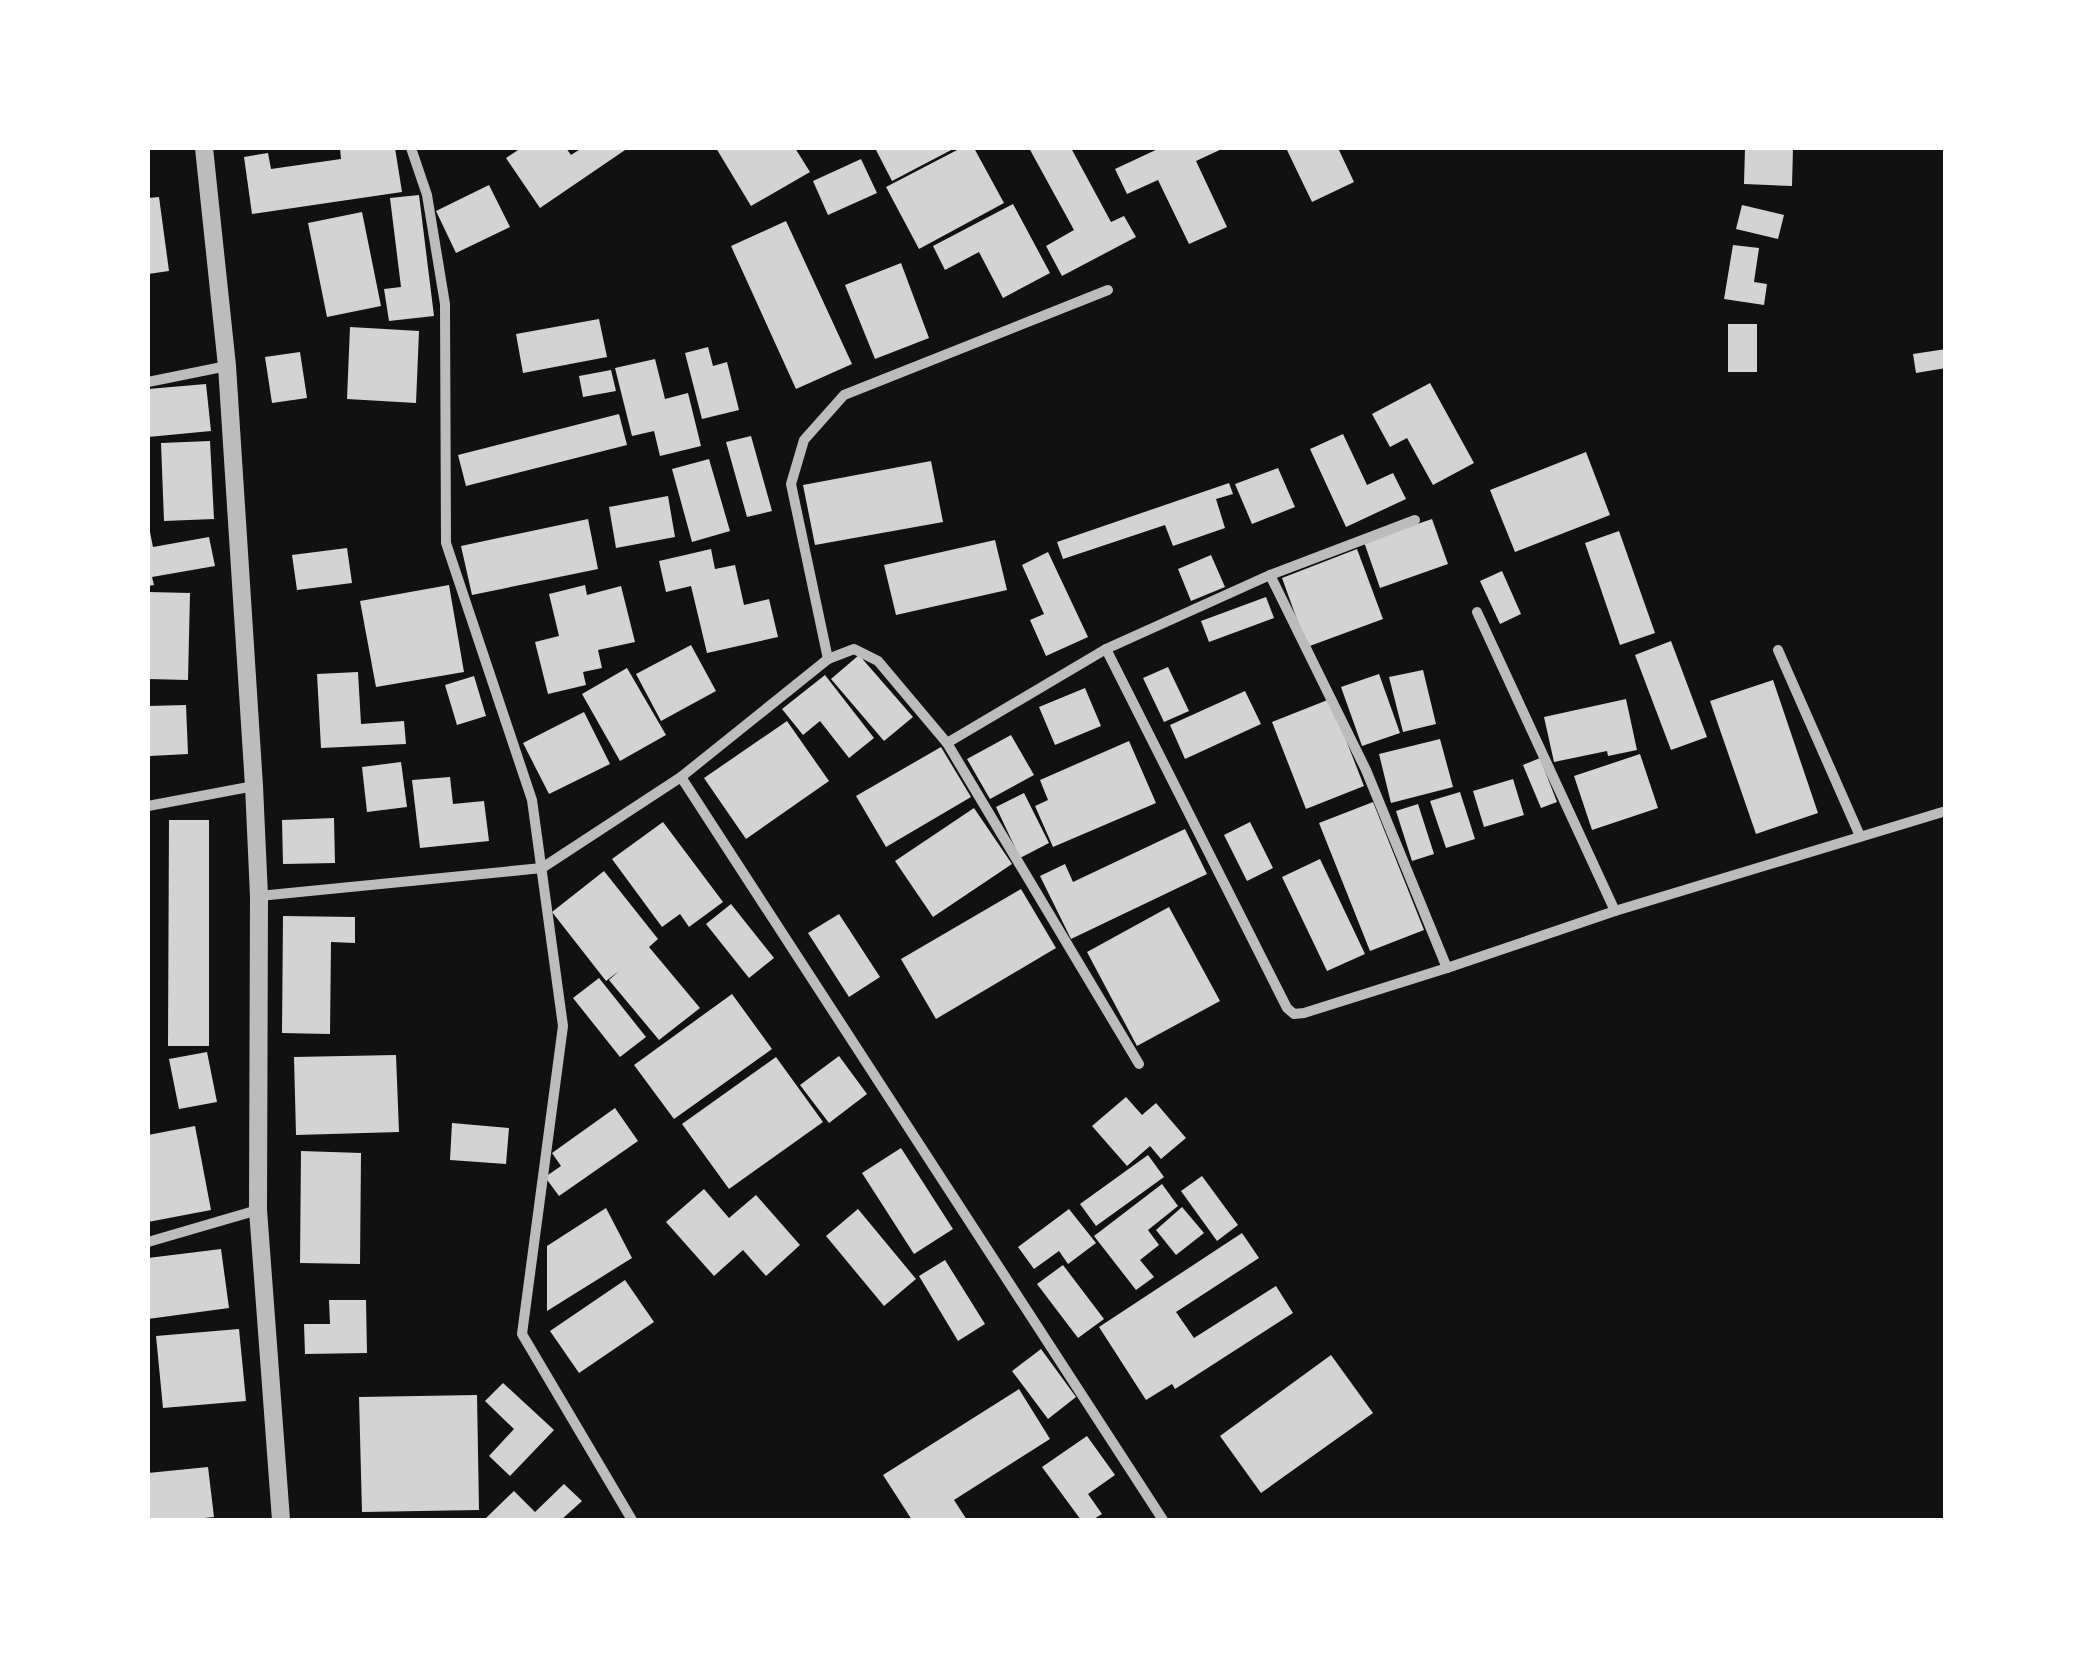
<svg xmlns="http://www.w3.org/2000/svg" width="2093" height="1668" font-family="Inter,sans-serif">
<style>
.building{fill:#d3d3d3}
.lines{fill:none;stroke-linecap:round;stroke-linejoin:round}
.minor{stroke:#bcbcbc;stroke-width:10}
.tertiary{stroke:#bcbcbc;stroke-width:18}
</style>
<rect width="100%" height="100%" fill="#111"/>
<!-- building -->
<g class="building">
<polygon points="340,148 395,148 402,192 252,214 244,157 268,153 271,169 341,159"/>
<polygon points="521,148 566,148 571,155 582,148 628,148 540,208 506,158"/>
<polygon points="716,148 795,148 810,172 751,206"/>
<polygon points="875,148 955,148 892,181"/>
<polygon points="961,148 974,148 1004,203 919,249 886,187"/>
<polygon points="1029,148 1071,148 1111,222 1124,216 1136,237 1062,276 1046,246 1074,230"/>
<polygon points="1160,148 1224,148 1196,161 1227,227 1189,244 1158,180 1127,194 1115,169"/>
<polygon points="1286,148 1338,148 1354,182 1312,202"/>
<polygon points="1745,148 1793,148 1792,186 1744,184"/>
<polygon points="861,159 877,193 828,215 813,181"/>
<polygon points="489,185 510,227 456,253 436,211"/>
<polygon points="419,195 434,316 389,321 384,289 401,287 390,198"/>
<polygon points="159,197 169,271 148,274 148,198"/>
<polygon points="1013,204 1050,273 1003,298 979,252 945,270 933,246"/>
<polygon points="1742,205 1784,215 1778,239 1736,229"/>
<polygon points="362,212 381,306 327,317 308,223"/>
<polygon points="786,221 852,364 796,389 731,246"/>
<polygon points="1733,245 1759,248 1754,282 1767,284 1764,305 1724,299"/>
<polygon points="901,263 929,338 875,359 845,285"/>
<polygon points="599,319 607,357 523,373 516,334"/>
<rect x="1728" y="324" width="29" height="48"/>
<polygon points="350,327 419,331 416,403 347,399"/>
<polygon points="708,347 713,366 727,362 739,410 702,419 685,353"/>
<polygon points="1946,349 1946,368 1916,373 1913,354"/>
<polygon points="300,352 307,398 272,403 265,357"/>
<polygon points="655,359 665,399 688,393 701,446 660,456 654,431 632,436 615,368"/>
<polygon points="611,370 616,391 583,397 579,376"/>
<polygon points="1430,383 1474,463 1433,485 1407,438 1390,447 1372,414"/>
<polygon points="206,384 211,431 148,437 148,389"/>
<polygon points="619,414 627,445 466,486 458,455"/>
<polygon points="1343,434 1367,485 1393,473 1406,499 1346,527 1310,449"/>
<polygon points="751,436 772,511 747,517 726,442"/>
<polygon points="210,441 214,519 164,521 161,443"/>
<polygon points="1586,452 1610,515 1515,552 1490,490"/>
<polygon points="709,459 730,531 692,542 672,469"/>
<polygon points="931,461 943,522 815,545 803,485"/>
<polygon points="1278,468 1295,507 1252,524 1235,484"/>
<polygon points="1229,483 1233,494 1216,499 1225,528 1173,546 1165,525 1063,559 1057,542"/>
<polygon points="668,496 675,537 616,548 609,507"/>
<polygon points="588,519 598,569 472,595 461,546"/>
<polygon points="1432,519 1448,564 1380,588 1364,542"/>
<polygon points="148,527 149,527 153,547 209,537 215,566 152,577 154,585 148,586"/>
<polygon points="1619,531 1655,633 1620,645 1585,543"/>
<polygon points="995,540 1007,590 896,615 884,565"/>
<polygon points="347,548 352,583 297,590 292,555"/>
<polygon points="711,549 715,569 735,565 744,605 769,599 778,637 707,653 691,586 666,592 659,561"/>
<polygon points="1357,549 1383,619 1307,647 1282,578"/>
<polygon points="1048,552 1088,637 1046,656 1030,620 1044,614 1022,565"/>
<polygon points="1211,555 1225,587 1191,601 1178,569"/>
<polygon points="1502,571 1521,614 1500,624 1480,581"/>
<polygon points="449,585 464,672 376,687 360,601"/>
<polygon points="585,585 587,595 621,586 635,642 598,650 602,668 583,672 586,685 548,694 535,642 559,636 549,594"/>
<polygon points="148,592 190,593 188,680 148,679"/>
<polygon points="1266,597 1274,618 1209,642 1201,621"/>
<polygon points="1671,641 1707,737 1671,750 1635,655"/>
<polygon points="691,645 716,691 661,721 636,674"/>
<polygon points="859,655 913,717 884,741 831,679"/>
<polygon points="1168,667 1189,711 1164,722 1143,678"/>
<polygon points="627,668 666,735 620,761 582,694"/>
<polygon points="1423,670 1436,724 1403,732 1389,677"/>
<polygon points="358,672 361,724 404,721 406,744 321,748 317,674"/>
<polygon points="1379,674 1400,733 1362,746 1341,687"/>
<polygon points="825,675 874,738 849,758 820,721 803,735 782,709"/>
<polygon points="474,676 486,716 457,725 445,685"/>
<polygon points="1773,680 1818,813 1756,834 1710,701"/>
<polygon points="1085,688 1101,726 1055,745 1039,707"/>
<polygon points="1245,691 1261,724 1185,759 1170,725"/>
<polygon points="1330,699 1364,786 1306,809 1272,722"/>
<polygon points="1626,699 1637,750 1608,756 1607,751 1554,762 1544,717"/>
<polygon points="186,705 188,754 150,756 148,706"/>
<polygon points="584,712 610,764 549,794 523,743"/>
<polygon points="787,721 829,781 746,839 704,778"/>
<polygon points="1011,735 1034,775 990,799 967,759"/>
<polygon points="1440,739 1453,787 1391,803 1379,754"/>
<polygon points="1129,741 1156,803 1053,847 1035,806 1048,800 1040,780"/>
<polygon points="941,747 971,797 886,847 856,796"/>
<polygon points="1640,754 1658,808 1592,830 1574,776"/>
<polygon points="1540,758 1557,802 1541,808 1523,765"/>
<polygon points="401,762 407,807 367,812 362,767"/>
<polygon points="450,777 453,804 484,801 489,841 420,848 412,780"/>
<polygon points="1513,779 1524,815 1484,827 1473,791"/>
<polygon points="1460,792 1475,839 1446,848 1430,801"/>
<polygon points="1024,793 1049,843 1020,858 996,807"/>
<polygon points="1373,802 1424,930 1370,951 1319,823"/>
<polygon points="1418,804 1434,854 1412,861 1396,811"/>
<polygon points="974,808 1012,864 933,917 895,861"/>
<polygon points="334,818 335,863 283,864 282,820"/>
<polygon points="169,820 209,820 209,1046 168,1046"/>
<polygon points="663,822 723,902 689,927 680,914 662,927 612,859"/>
<polygon points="1250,822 1273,868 1247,881 1224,835"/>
<polygon points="1185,829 1207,874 1071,939 1040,876 1065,864 1073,882"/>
<polygon points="1320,859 1365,954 1327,971 1282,877"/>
<polygon points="604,871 658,939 649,947 700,1008 659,1040 609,980 619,971 606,981 552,912"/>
<polygon points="1021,889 1056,948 936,1019 901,959"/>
<polygon points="731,904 774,958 749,978 706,924"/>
<polygon points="1169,907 1220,1001 1137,1046 1087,952"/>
<polygon points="839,914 880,977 849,997 808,933"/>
<polygon points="283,916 355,917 355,943 331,942 330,1034 282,1033"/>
<polygon points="599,978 646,1037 620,1057 573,998"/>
<polygon points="732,994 772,1049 674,1119 634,1065"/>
<polygon points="207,1052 217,1102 179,1109 169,1059"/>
<polygon points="396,1055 399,1132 296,1135 294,1057"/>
<polygon points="839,1056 867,1094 829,1123 800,1085"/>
<polygon points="776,1057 823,1122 729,1189 682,1124"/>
<polygon points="1126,1097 1142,1115 1156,1103 1186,1138 1161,1159 1150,1146 1127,1166 1092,1126"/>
<polygon points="615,1108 638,1141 559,1196 545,1177 561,1166 552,1153"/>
<polygon points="452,1123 509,1128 506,1164 450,1160"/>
<polygon points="195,1126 211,1210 148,1222 148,1135"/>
<polygon points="901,1148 953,1229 914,1254 862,1173"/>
<polygon points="301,1151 361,1153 360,1264 300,1263"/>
<polygon points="1148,1155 1164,1177 1096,1226 1080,1204"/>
<polygon points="1202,1176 1238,1225 1217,1241 1181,1191"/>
<polygon points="1162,1184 1178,1206 1148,1230 1159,1245 1140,1260 1154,1277 1136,1290 1094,1236"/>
<polygon points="704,1189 729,1218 756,1195 800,1245 766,1276 743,1250 714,1276 666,1222"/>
<polygon points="1182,1207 1204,1233 1176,1255 1156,1230"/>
<polygon points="606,1208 632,1258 547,1311 547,1246"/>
<polygon points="858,1209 916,1279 884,1306 826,1236"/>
<polygon points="1069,1209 1096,1243 1068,1264 1059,1251 1034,1269 1018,1247"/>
<polygon points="1242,1233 1259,1258 1176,1312 1194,1338 1276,1286 1293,1313 1175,1389 1172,1384 1146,1400 1099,1327"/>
<polygon points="221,1249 229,1308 148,1319 148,1258"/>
<polygon points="945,1260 985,1324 958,1341 919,1276"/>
<polygon points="1063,1265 1104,1319 1078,1338 1037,1284"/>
<polygon points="625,1280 654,1322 579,1373 550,1331"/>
<polygon points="329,1300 366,1300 367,1353 305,1354 304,1324 330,1324"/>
<polygon points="239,1329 246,1401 163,1408 156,1336"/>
<polygon points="1041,1349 1076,1397 1048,1419 1012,1371"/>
<polygon points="1331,1355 1373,1413 1261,1493 1220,1436"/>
<polygon points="503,1383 554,1430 510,1476 489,1456 514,1429 485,1401"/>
<polygon points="1019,1389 1050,1439 954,1500 967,1520 912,1520 883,1475"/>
<polygon points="477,1395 479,1510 362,1512 359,1397"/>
<polygon points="1087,1436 1115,1475 1088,1494 1102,1514 1092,1520 1081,1520 1042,1467"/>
<polygon points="208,1467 214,1517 184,1520 150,1520 148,1473"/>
<polygon points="564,1484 582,1501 561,1520 487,1520 485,1519 514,1491 535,1512"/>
</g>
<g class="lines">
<!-- minor -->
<g class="minor">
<polyline points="411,148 427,195 445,304 446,543 532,800 563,1026 522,1334 632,1520"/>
<polyline points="148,382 227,366"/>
<polyline points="1270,575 1366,770 1447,968"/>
<polyline points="1477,612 1615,911"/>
<polyline points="1106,649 1287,1008 1294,1014 1304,1013 1447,968 1615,911 1946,811"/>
<polyline points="1778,650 1860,836"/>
<polyline points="828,659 791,484 804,440 844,395 1108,290"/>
<polyline points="947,743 1106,649 1270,575 1415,520"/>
<polyline points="681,777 1163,1520"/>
<polyline points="148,806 254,786"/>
<polyline points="259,896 542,868 681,777 828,659 854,649 878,661 947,743 1139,1064"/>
<polyline points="148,1242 258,1210"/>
</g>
<!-- tertiary -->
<polyline class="tertiary" points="204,148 227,366 254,786 259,896 258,1210 281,1520"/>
</g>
<!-- border -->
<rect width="2093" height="1668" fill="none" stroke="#ffffff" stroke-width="300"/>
</svg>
